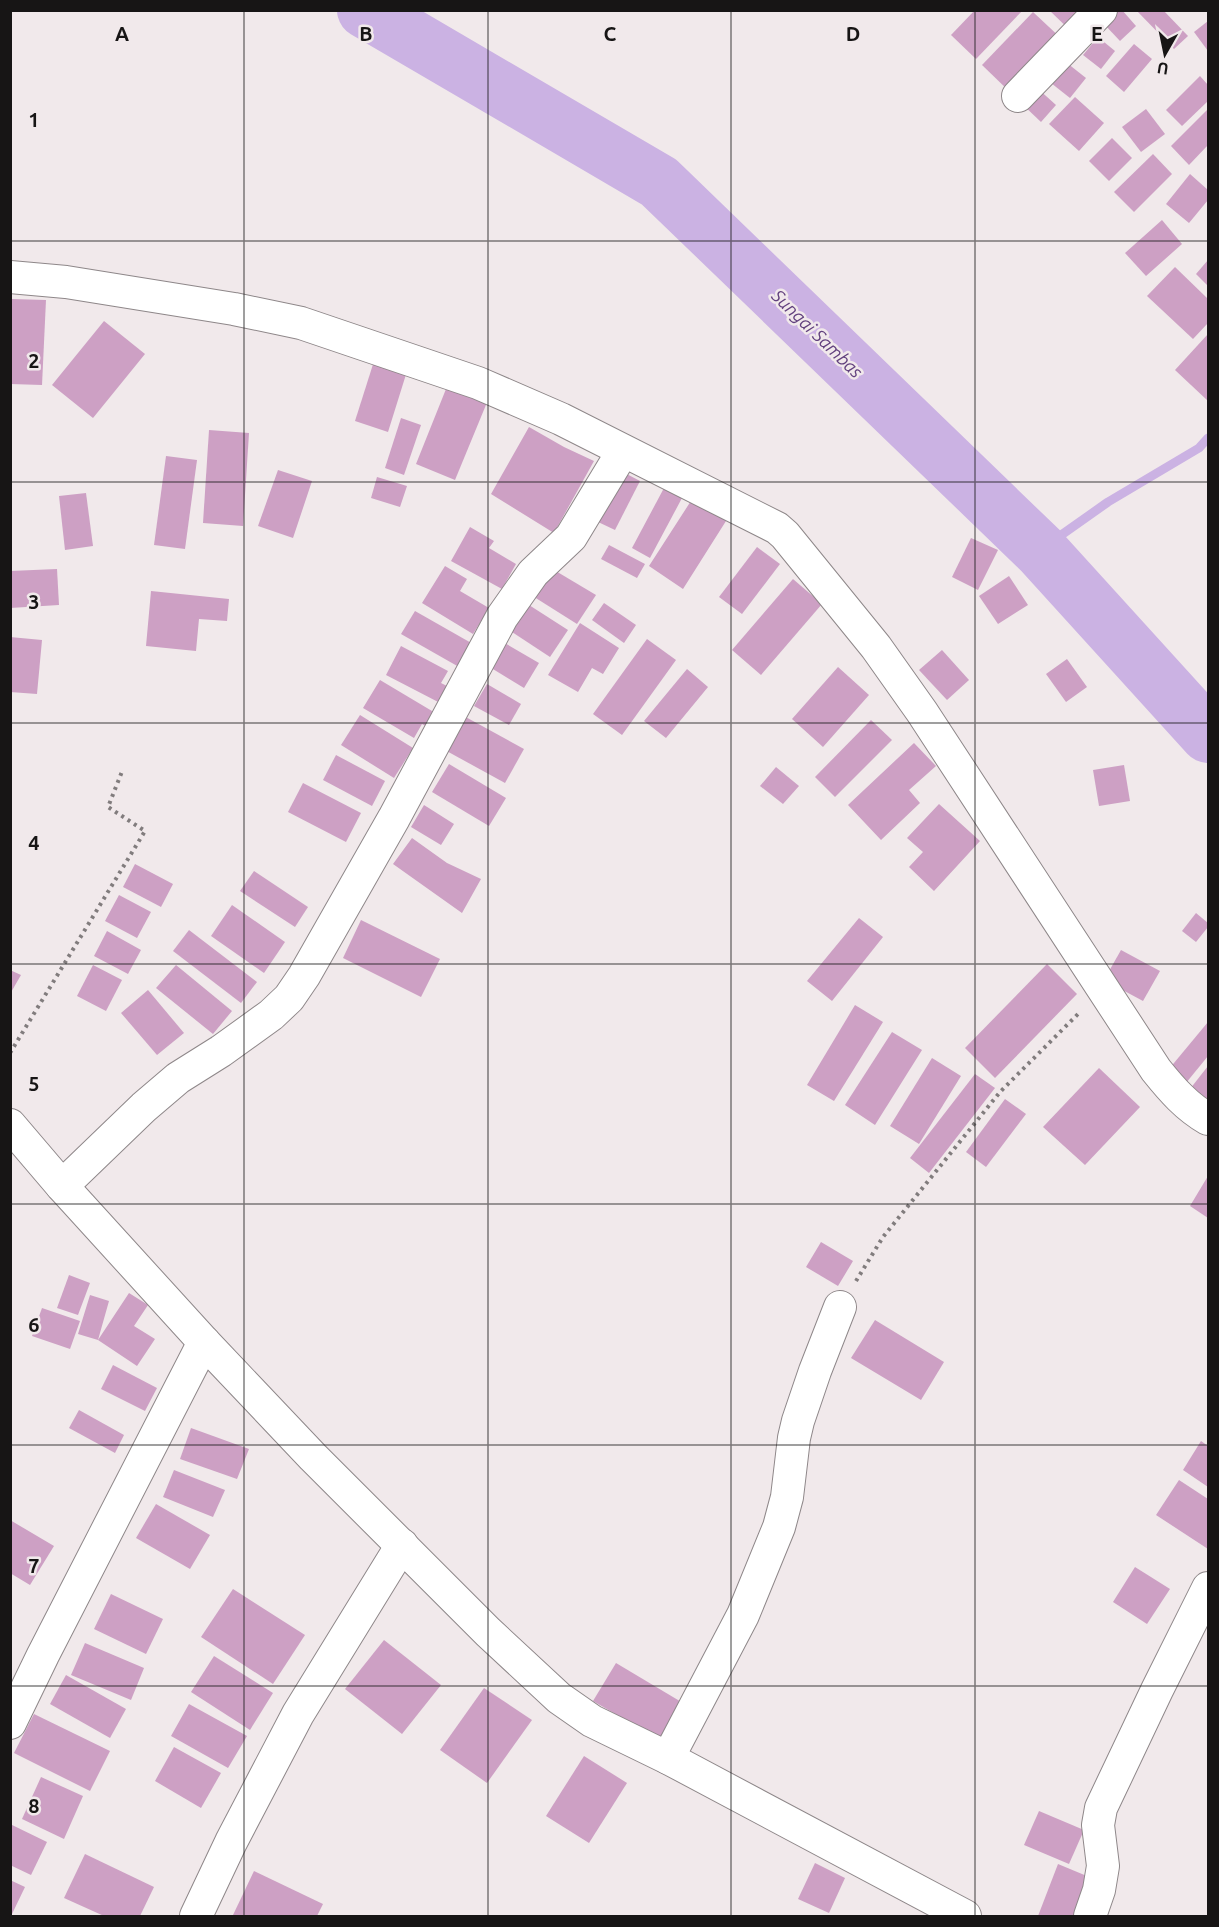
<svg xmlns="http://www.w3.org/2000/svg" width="1219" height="1927" font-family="Ubuntu,sans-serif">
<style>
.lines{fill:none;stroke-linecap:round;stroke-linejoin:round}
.stream{stroke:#cbb2e3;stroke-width:9}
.river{stroke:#cbb2e3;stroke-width:56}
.building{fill:#cda0c4}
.minor-casing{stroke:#8e8789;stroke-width:34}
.path{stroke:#817c7d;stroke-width:4;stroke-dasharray:3 4.5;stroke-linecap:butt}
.minor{stroke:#fff;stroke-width:32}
.grid{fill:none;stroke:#171515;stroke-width:1.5;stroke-opacity:0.55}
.labels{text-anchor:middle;stroke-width:5;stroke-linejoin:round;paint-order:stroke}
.water-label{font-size:18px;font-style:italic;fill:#62417e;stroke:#f1e9eb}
.grid-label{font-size:20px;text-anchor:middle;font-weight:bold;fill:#171515;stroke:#f1e9eb;stroke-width:5;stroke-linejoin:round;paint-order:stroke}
</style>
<rect width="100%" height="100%" fill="#f1e9eb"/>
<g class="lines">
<!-- stream -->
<polyline class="stream" points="1040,550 1108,502 1199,448 1208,438"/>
<!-- river -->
<polyline class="river" points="365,10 659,182 1040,550 1208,735"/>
</g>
<!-- building -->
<g class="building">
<polygon points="975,10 1023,10 976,59 951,35"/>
<polygon points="1049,10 1098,10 1075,35"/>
<polygon points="1119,10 1122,10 1136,26 1120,41 1104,24"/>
<polygon points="1136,10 1163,10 1188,36 1174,49"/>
<polygon points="1033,12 1064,41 1012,94 982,65"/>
<polygon points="1208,21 1208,51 1194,32"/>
<polygon points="1098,37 1115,51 1101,69 1083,55"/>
<polygon points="1134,44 1152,59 1124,92 1106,76"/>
<polygon points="1067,63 1086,78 1070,98 1051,83"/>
<polygon points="1200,76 1208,85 1208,101 1182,126 1166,110"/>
<polygon points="1036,87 1056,105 1041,122 1021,103"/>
<polygon points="1075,97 1104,123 1079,151 1049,124"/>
<polygon points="1146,109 1165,134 1141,152 1122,127"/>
<polygon points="1208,109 1208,145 1189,165 1171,146"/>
<polygon points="1112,138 1132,158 1109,181 1089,161"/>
<polygon points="1153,154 1172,174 1134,212 1114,192"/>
<polygon points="1190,174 1208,190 1208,200 1189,223 1166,204"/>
<polygon points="1162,220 1182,244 1146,276 1125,253"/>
<polygon points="1208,260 1208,286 1196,274"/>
<polygon points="1175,267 1208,299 1208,323 1193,339 1147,296"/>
<polygon points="12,299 46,300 42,385 10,384"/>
<polygon points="104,321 145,354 93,418 52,385"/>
<polygon points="1208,334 1208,401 1175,370"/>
<polygon points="375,358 408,368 388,432 355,421"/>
<polygon points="448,384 488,400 455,480 416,464"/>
<polygon points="401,418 421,425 404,475 385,468"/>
<polygon points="529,427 564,447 594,461 554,533 491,494"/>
<polygon points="209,430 249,433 243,526 203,523"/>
<polygon points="166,456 197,460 185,549 154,545"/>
<polygon points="278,470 312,481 293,538 258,526"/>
<polygon points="621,471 640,481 615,530 596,521"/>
<polygon points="377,477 407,486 400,507 371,498"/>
<polygon points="664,488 682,498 650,558 632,548"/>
<polygon points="698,490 729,510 723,519 726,521 683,589 649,566"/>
<polygon points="86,493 93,546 65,550 59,496"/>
<polygon points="470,527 494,541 489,548 516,564 502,589 451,561"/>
<polygon points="971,538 998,550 978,590 952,577"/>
<polygon points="609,545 645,564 637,578 601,559"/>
<polygon points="757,547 780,564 742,614 719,597"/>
<polygon points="445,566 467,579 460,591 489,608 473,634 422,603"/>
<polygon points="549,567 596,595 577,624 531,595"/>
<polygon points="57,569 59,605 10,608 10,571"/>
<polygon points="1009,576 1028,605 998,624 979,596"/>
<polygon points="793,579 822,604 761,675 732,650"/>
<polygon points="151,591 229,599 227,621 199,619 196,651 146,646"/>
<polygon points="604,603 636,625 624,643 592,620"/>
<polygon points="529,605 568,630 550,657 512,632"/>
<polygon points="415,611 473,644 459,667 401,634"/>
<polygon points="580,623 619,648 603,674 592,668 578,692 548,675"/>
<polygon points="10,637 42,640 37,694 10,692"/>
<polygon points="647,639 676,660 622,735 593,714"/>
<polygon points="503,642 539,663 524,688 488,666"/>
<polygon points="401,646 448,671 441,683 451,688 442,704 386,675"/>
<polygon points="942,650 969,680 947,700 919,670"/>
<polygon points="1067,659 1087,687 1066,702 1046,674"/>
<polygon points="838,667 869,695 823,747 792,719"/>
<polygon points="687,669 708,687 666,738 644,721"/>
<polygon points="380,680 437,714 429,728 422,724 414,738 363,708"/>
<polygon points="487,684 521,704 509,725 474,706"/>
<polygon points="360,715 413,748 394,778 341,745"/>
<polygon points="462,715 524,749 505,783 443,749"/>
<polygon points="871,720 892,740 835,797 815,777"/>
<polygon points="914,743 936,766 909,790 920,803 881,840 848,805"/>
<polygon points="336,755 385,781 372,806 323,780"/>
<polygon points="449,764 506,798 489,826 432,792"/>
<polygon points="1124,765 1130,801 1099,806 1093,770"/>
<polygon points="776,767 799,786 783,804 760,786"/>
<polygon points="303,783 361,813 346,842 288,812"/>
<polygon points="939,804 980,841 934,891 909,867 923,852 907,838"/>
<polygon points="424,805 454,824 441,845 411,827"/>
<polygon points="412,838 447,863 481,879 462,913 393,864"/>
<polygon points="135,864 173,884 161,907 123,887"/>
<polygon points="254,871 308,907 295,927 240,891"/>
<polygon points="119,895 151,912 137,938 105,921"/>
<polygon points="232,905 285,942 264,973 211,936"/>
<polygon points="1196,913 1208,923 1208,927 1196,942 1182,931"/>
<polygon points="859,918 883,937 832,1001 807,981"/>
<polygon points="361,920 440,959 421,997 343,958"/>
<polygon points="189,930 257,982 241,1003 173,951"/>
<polygon points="107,931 141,950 128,974 94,956"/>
<polygon points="1121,950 1160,971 1143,1001 1104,980"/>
<polygon points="1047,964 1077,994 995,1078 965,1048"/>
<polygon points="93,965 122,980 106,1011 77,996"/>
<polygon points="176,965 232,1011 213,1034 156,988"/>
<polygon points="10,970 21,975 10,994"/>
<polygon points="148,990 184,1033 157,1055 121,1013"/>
<polygon points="855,1005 883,1022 834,1101 807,1085"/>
<polygon points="1208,1022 1208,1056 1186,1083 1169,1069"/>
<polygon points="892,1032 922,1050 875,1125 845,1105"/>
<polygon points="932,1058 961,1076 919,1144 890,1126"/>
<polygon points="1208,1066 1208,1104 1190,1089"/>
<polygon points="1099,1068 1140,1107 1085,1165 1043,1127"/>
<polygon points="975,1074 995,1088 929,1173 910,1158"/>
<polygon points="1005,1099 1026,1114 986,1167 966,1152"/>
<polygon points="1208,1176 1208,1218 1190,1206"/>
<polygon points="821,1242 853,1261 838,1286 806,1267"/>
<polygon points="69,1275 90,1283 78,1315 57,1308"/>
<polygon points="129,1293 148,1305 134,1326 155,1339 137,1366 98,1340 78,1334 90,1295 109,1301 98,1340"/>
<polygon points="42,1308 80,1321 70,1349 32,1336"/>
<polygon points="875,1320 944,1362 921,1400 851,1358"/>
<polygon points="113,1365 157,1388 145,1411 101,1389"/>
<polygon points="79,1410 124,1435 115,1453 69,1428"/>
<polygon points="191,1428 249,1449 237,1479 180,1459"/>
<polygon points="1201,1441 1208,1446 1208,1487 1183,1470"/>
<polygon points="174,1470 225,1490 213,1517 163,1497"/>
<polygon points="1179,1480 1208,1499 1208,1549 1156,1515"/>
<polygon points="156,1504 210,1535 190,1569 136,1538"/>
<polygon points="10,1520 54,1546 30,1585 10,1573"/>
<polygon points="1135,1567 1170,1589 1147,1624 1113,1602"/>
<polygon points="233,1589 305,1635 273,1684 201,1637"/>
<polygon points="111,1594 163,1619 146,1654 94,1629"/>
<polygon points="384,1640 441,1685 402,1734 345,1689"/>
<polygon points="85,1643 144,1668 131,1700 71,1675"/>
<polygon points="214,1656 273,1693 250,1730 191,1692"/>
<polygon points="616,1663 683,1703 660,1740 593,1701"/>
<polygon points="66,1675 126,1709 110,1738 50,1704"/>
<polygon points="484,1688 532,1720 487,1783 440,1750"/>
<polygon points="189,1704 247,1736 228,1768 171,1736"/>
<polygon points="34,1714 110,1751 90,1791 14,1753"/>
<polygon points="174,1747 221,1773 201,1808 155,1781"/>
<polygon points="584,1756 627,1783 589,1843 546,1816"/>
<polygon points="41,1777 83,1796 64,1839 22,1819"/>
<polygon points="1039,1811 1084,1830 1069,1864 1024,1845"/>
<polygon points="10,1824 47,1842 31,1875 10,1865"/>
<polygon points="85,1854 154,1887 140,1916 104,1916 64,1898"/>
<polygon points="815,1863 845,1878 829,1913 798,1899"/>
<polygon points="1058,1864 1094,1879 1079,1916 1038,1916"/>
<polygon points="254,1871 323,1904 317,1916 236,1916 233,1915"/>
<polygon points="10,1880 25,1887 12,1914 10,1913"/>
</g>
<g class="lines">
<!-- minor casing -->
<g class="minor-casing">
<g id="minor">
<polyline points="1018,96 1101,10"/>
<path d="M10,277l56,5 168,27 67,14 177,60 83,36 216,109 8,7 91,112 46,65 234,358c16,20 31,37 52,49"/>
<polyline points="10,1125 62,1186 204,1342 313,1457 488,1632 559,1698 592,1721 668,1758 965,1916"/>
<polyline points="62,1186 144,1107 178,1078 221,1051 271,1015 289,998 304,976 394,818 502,617 533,573 571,537 623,451"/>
<polyline points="10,1723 43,1655 204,1342"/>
<polyline points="668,1758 743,1615 779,1527 787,1497 794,1438 798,1421 815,1371 840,1307"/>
<polyline points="196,1916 231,1842 298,1714 402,1545"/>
<polyline points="1090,1916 1099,1890 1103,1866 1098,1825 1101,1808 1157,1690 1208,1588"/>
</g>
</g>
<!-- path -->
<g class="path">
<polyline points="10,1053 145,831 108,807 123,769"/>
<polyline points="856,1281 883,1237 1000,1092 1081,1011"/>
</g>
<!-- minor -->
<use href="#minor" class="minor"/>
</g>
<!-- grid -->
<path class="grid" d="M244,10v1906M488,10v1906M731,10v1906M975,10v1906M10,241h1198M10,482h1198M10,723h1198M10,964h1198M10,1204h1198M10,1445h1198M10,1686h1198"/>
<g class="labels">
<!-- water labels -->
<g class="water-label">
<text transform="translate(817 334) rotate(44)" y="6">Sungai Sambas</text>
</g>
</g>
<g class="grid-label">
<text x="122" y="41">A</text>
<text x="366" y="41">B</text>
<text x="610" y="41">C</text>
<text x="853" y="41">D</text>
<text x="1097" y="41">E</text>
<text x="34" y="127">1</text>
<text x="34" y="368">2</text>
<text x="34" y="609">3</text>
<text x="34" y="850">4</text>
<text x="34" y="1091">5</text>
<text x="34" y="1332">6</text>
<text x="34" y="1573">7</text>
<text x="34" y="1813">8</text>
</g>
<!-- border -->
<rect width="1219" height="1927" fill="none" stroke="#171515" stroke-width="24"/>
<!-- north arrow -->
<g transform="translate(1165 54) rotate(189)" stroke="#f1e9eb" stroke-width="4.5" paint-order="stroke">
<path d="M0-4.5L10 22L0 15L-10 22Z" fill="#171515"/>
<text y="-9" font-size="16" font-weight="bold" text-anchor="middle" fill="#171515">U</text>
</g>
</svg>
